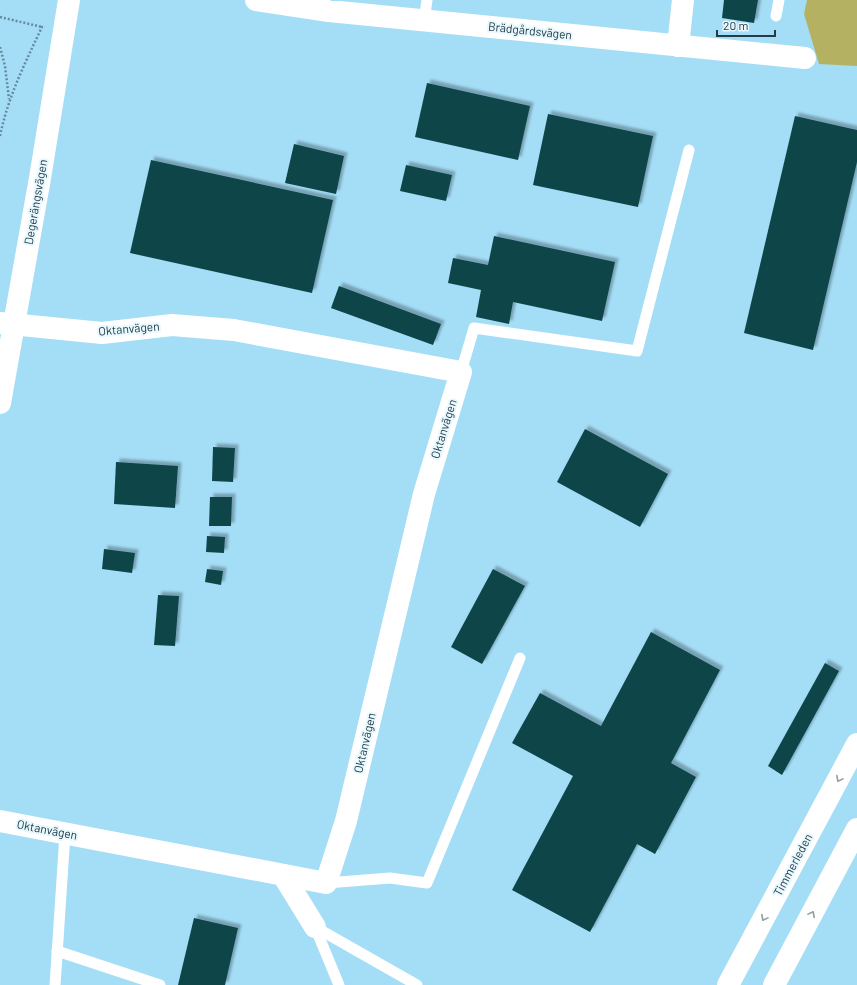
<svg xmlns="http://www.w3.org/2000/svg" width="857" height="985" font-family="Barlow,sans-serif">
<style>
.green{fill:#b4b163}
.building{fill:#0e444a;filter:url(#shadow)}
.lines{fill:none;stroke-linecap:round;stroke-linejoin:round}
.path{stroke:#648b9d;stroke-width:2.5;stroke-dasharray:2 2;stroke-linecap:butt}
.service{stroke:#fff;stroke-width:11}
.minor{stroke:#fff;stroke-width:22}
.tertiary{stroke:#fff;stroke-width:22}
.secondary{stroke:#fff;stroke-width:22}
.oneway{stroke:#929ea2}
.labels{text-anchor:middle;stroke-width:4;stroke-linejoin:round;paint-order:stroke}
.street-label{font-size:12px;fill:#253c46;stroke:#e7f8ff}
</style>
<defs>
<filter id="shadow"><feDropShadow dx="3.5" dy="-3.5" stdDeviation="1" flood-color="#0004"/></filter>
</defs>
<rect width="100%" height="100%" fill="#a4ddf6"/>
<!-- green -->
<polygon class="green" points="807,0 857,0 857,66 819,64 804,14"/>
<!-- building -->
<g class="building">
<polygon points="724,0 758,0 754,23 722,18"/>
<polygon points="427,83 530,106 518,160 415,137"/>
<polygon points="548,114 653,136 638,207 533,185"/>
<polygon points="795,116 857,130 857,162 813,350 744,333"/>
<polygon points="294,144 344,156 336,194 285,183"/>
<polygon points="151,160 333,200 312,293 130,253"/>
<polygon points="406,165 452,175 446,201 400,191"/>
<polygon points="494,236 615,262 602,321 513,302 509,324 476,317 481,290 448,283 453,258 488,265"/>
<polygon points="339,286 441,324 433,345 331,308"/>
<polygon points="585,429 668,474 640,527 557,482"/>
<polygon points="213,447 235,448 233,482 212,481"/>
<polygon points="116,462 178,466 175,508 114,504"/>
<polygon points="210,497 232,497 231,526 209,526"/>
<polygon points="207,536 225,537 224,553 206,552"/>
<polygon points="104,549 135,553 132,573 102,569"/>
<polygon points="207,569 223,571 221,585 205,582"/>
<polygon points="493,569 525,586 482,664 451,647"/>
<polygon points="158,595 179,596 175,646 154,645"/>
<polygon points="651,632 720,670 671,763 696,777 655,854 637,844 590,932 512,890 573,776 512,743 540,693 601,726"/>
<polygon points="825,663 839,671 782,775 768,766"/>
<polygon points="194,918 238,928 225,985 178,985"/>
</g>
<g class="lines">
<!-- path -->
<g class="path">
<polyline points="0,17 42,27"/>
<polyline points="0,47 5,66 9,99"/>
<path d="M0,136c8,-39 25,-73 42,-109h3"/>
</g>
<!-- service -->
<g class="service">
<polyline points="776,16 779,0"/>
<polyline points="424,21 427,0"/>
<polyline points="461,372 474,328 637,351 689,150"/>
<polyline points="326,883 390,878 427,883 520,658"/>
<polyline points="315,927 417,985"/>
<polyline points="315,927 339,985"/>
<polyline points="57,951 160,985"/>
<polyline points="55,985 65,834"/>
</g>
<!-- minor -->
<g class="minor">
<polyline points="256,0 329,11 805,58"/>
<polyline points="678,46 683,0"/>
<polyline points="0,323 102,333 172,325 234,330 461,372 424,494 346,821 326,883 0,821"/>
<polyline points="283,875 315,927"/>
</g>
<!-- tertiary -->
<polyline class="tertiary" points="0,403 40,178 69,0"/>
<!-- secondary -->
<g class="secondary">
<polyline points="728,985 857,744"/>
<polyline points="774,985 857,829"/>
</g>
</g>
<!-- one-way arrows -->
<defs><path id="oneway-chevron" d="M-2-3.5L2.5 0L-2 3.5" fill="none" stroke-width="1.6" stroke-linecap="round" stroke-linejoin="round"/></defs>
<g class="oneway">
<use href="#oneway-chevron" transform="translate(839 779) rotate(118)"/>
<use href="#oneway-chevron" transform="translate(812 914) rotate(-62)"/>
<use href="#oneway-chevron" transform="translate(764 918) rotate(118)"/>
</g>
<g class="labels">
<!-- street labels -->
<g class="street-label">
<text transform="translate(530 31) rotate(6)" y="4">Brädgårdsvägen</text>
<text transform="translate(36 202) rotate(-80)" y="4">Degerängsvägen</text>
<text transform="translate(129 329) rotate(-5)" y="4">Oktanvägen</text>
<text transform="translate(444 429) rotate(-73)" y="4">Oktanvägen</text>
<text transform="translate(365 743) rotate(-77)" y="4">Oktanvägen</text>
<text transform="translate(47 830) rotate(11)" y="4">Oktanvägen</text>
<text transform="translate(793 865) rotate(-62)" y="4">Timmerleden</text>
</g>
</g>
<!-- scale -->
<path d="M717 30v6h58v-6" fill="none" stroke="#253c46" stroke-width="2"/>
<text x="723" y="30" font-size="12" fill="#253c46" stroke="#e7f8ff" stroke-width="3" paint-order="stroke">20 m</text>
</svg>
